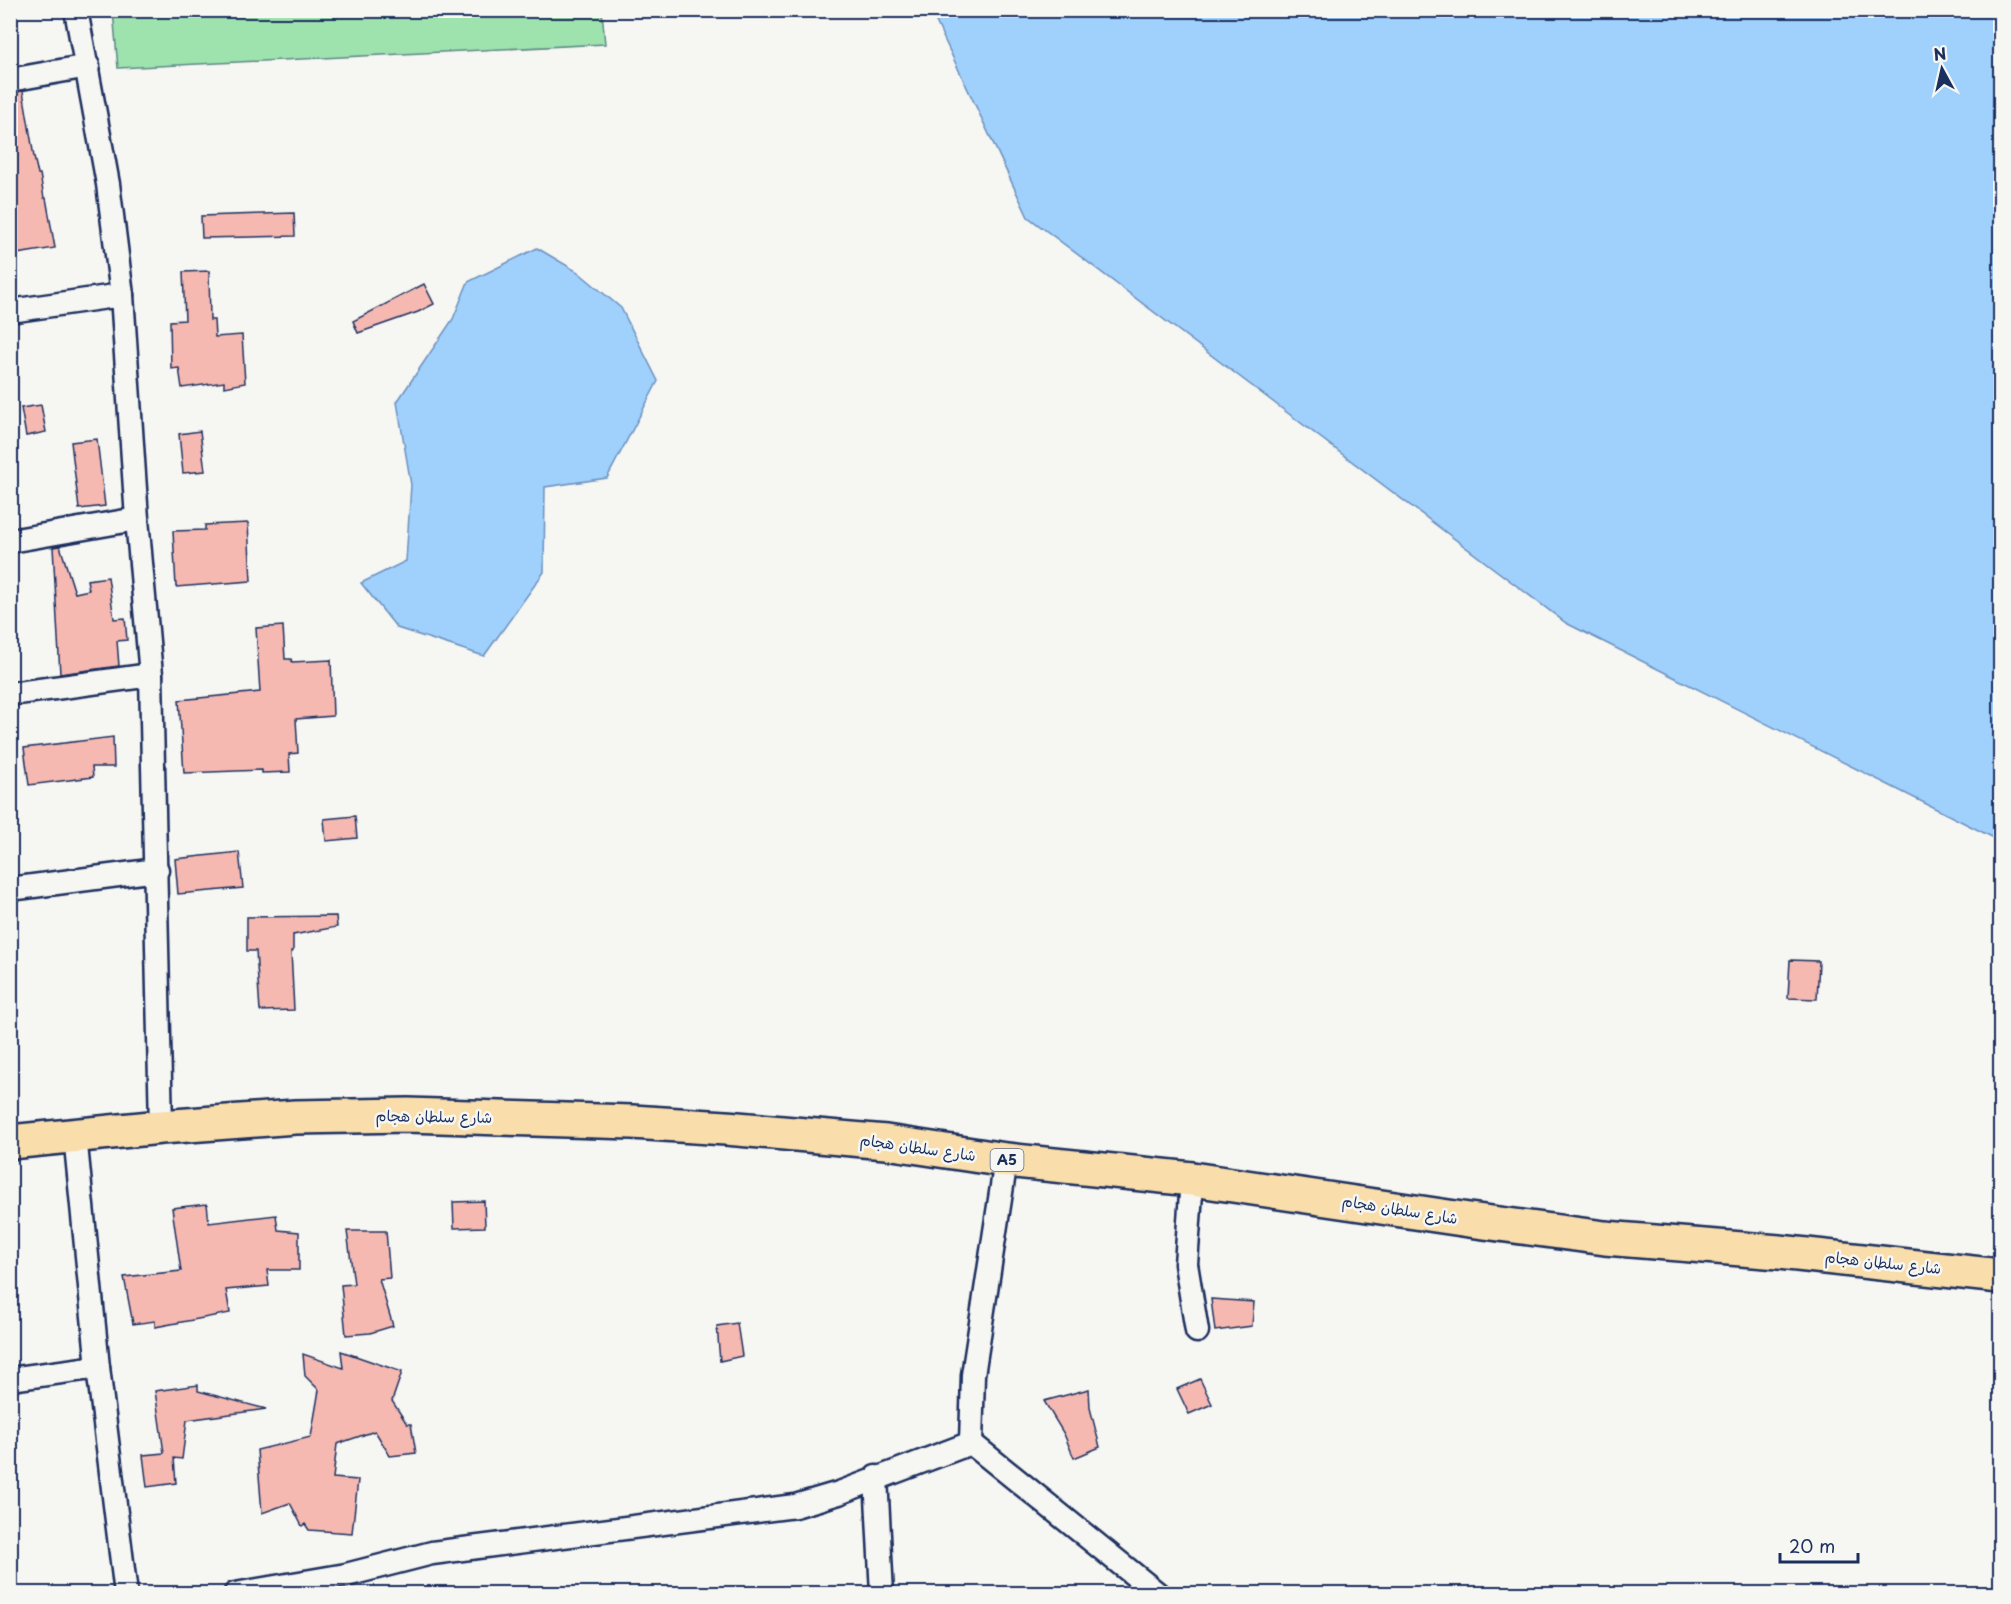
<svg xmlns="http://www.w3.org/2000/svg" width="2011" height="1604" font-family="'Playpen Sans','Playpen Sans Arabic',sans-serif">
<style>
.green{fill:#9ee2ae;stroke:#5c8886;stroke-width:1.5}
.water{fill:#a0d0fc;stroke:#6b90bd;stroke-width:1.5}
.building{fill:#f5b9b2;stroke:#1b2f5e;stroke-width:1.5}
.lines{fill:none;stroke-linecap:round;stroke-linejoin:round}
.minor-casing{stroke:#1b2f5e;stroke-width:27}
.trunk-casing{stroke:#1b2f5e;stroke-width:38}
.minor{stroke:#f6f6f2;stroke-width:22}
.trunk{stroke:#f9deab;stroke-width:33}
.labels{text-anchor:middle;stroke-width:5;stroke-linejoin:round;paint-order:stroke}
.shield{fill:#f6f6f2;stroke:#5d6b8a;stroke-width:1.5}
.shield-label{font-size:14px;font-weight:bold;fill:#1b2f5e}
.street-label{font-size:15px;fill:#1b2f5e;stroke:#f6f6f2}
</style>
<rect width="100%" height="100%" fill="#f6f6f2"/>
<filter id="ink" filterUnits="userSpaceOnUse"><feTurbulence type="fractalNoise" baseFrequency=".0167" numOctaves="2"/><feDisplacementMap in="SourceGraphic" scale="12" xChannelSelector="R" yChannelSelector="G"/><feConvolveMatrix kernelMatrix="1 2 1 2 8 2 1 2 1" color-interpolation-filters="sRGB"/></filter>
<g filter="url(#ink)">
<!-- green -->
<polygon class="green" points="113,11 602,11 605,44 118,68"/>
<!-- water -->
<g class="water">
<polygon points="931,11 2000,11 2000,841 1566,623 1028,217"/>
<polygon points="537,248 578,272 621,308 658,381 607,478 545,487 544,572 484,656 397,628 361,583 406,561 411,485 397,402 453,319 468,282"/>
</g>
<!-- building -->
<g class="building">
<polygon points="23,91 34,157 38,174 40,174 44,198 46,198 55,248 10,255 10,93"/>
<polygon points="294,213 295,236 202,238 201,216"/>
<polygon points="209,271 210,320 214,320 215,337 242,335 245,383 224,387 224,382 182,388 179,368 171,369 170,321 185,320 183,272"/>
<polygon points="424,284 434,304 418,312 358,333 353,321"/>
<polygon points="41,405 46,432 26,436 21,408"/>
<polygon points="200,431 205,471 183,473 179,434"/>
<polygon points="97,439 105,506 79,509 71,442"/>
<polygon points="248,523 251,581 176,587 173,531 205,530 205,525"/>
<polygon points="60,546 75,593 89,590 87,580 108,577 114,619 125,618 127,640 117,641 119,666 60,674 53,547"/>
<polygon points="283,626 285,659 291,659 292,662 331,660 333,716 296,719 298,753 289,754 290,772 262,773 262,770 184,773 179,700 260,692 256,628"/>
<polygon points="113,737 114,767 92,767 93,777 29,785 24,748"/>
<polygon points="355,816 357,838 326,841 324,819"/>
<polygon points="239,852 243,888 178,894 175,859"/>
<polygon points="336,916 337,927 293,935 293,951 291,951 294,1010 260,1011 256,951 247,951 247,917"/>
<polygon points="1790,960 1819,961 1817,999 1788,998"/>
<polygon points="484,1201 485,1227 454,1228 453,1202"/>
<polygon points="207,1204 209,1223 276,1215 278,1230 299,1232 299,1270 267,1270 269,1286 226,1290 230,1313 155,1327 155,1321 133,1324 124,1277 181,1271 172,1208"/>
<polygon points="347,1231 386,1231 390,1278 379,1279 393,1326 370,1333 346,1335 341,1285 354,1284"/>
<polygon points="1211,1299 1254,1302 1252,1326 1215,1331"/>
<polygon points="737,1323 742,1356 720,1361 717,1326"/>
<polygon points="341,1351 402,1372 392,1401 407,1424 411,1424 416,1453 390,1456 375,1431 337,1444 333,1478 358,1480 352,1533 309,1530 305,1524 302,1526 290,1503 262,1513 257,1450 311,1437 319,1390 305,1376 303,1354 343,1368"/>
<polygon points="1200,1379 1212,1404 1189,1414 1177,1389"/>
<polygon points="198,1385 198,1391 266,1409 187,1420 182,1459 174,1458 176,1483 147,1487 143,1455 164,1453 155,1391"/>
<polygon points="1089,1389 1090,1408 1100,1447 1074,1458 1064,1434 1044,1401"/>
</g>
<g class="lines">
<!-- minor casing -->
<g class="minor-casing">
<g id="minor">
<polyline points="76,10 108,184 122,295 137,519 151,675 161,1127"/>
<polyline points="10,80 88,66"/>
<polyline points="10,311 122,295"/>
<polyline points="10,541 137,519"/>
<polyline points="10,694 151,675"/>
<polyline points="10,889 157,870"/>
<polyline points="75,1135 98,1367 126,1594"/>
<polyline points="1192,1179 1186,1264 1197,1331"/>
<polyline points="10,1379 98,1367"/>
<polyline points="971,1443 1158,1594"/>
<polyline points="876,1477 882,1594"/>
<polyline points="235,1594 346,1575 432,1553 795,1506 839,1493 971,1443 973,1375 1006,1160"/>
</g>
</g>
<!-- trunk casing -->
<g class="trunk-casing">
<polyline id="trunk" points="10,1142 161,1127 295,1117 408,1115 632,1122 726,1128 886,1142 1006,1160 1192,1179 1469,1220 1605,1238 1779,1252 2000,1276"/>
</g>
<!-- minor -->
<use href="#minor" class="minor"/>
<!-- trunk -->
<use href="#trunk" class="trunk"/>
</g>
</g>
<g class="labels">
<!-- shield labels -->
<rect class="shield" x="990.5" y="1149" width="33" height="22" rx="4.5"/>
<g class="shield-label">
<text x="1007" y="1165">A5</text>
</g>
<!-- street labels -->
<g class="street-label">
<text transform="translate(434 1117) rotate(1)" y="5">شارع سلطان هجام</text>
<text transform="translate(918 1148) rotate(8)" y="5">شارع سلطان هجام</text>
<text transform="translate(1400 1210) rotate(9)" y="5">شارع سلطان هجام</text>
<text transform="translate(1883 1263) rotate(6)" y="5">شارع سلطان هجام</text>
</g>
</g>
<!-- margin -->
<rect width="2011" height="1604" fill="none" stroke="#f6f6f2" stroke-width="36"/>
<rect x="18" y="18" width="1975" height="1568" fill="none" stroke="#1b2f5e" stroke-width="2" filter="url(#ink)"/>
<!-- north arrow -->
<g transform="translate(1942 69) rotate(352)" stroke="#f6f6f2" stroke-width="4.5" paint-order="stroke">
<path d="M0-4.5L10 22L0 15L-10 22Z" fill="#1b2f5e"/>
<text y="-9" font-size="16" font-weight="bold" text-anchor="middle" fill="#1b2f5e">N</text>
</g>
<!-- scale -->
<path d="M1780 1553v9h78v-9" fill="none" stroke="#1b2f5e" stroke-width="3"/>
<text x="1789" y="1553" font-size="18" fill="#1b2f5e" stroke="#f6f6f2" stroke-width="4.5" paint-order="stroke">20 m</text>
</svg>
